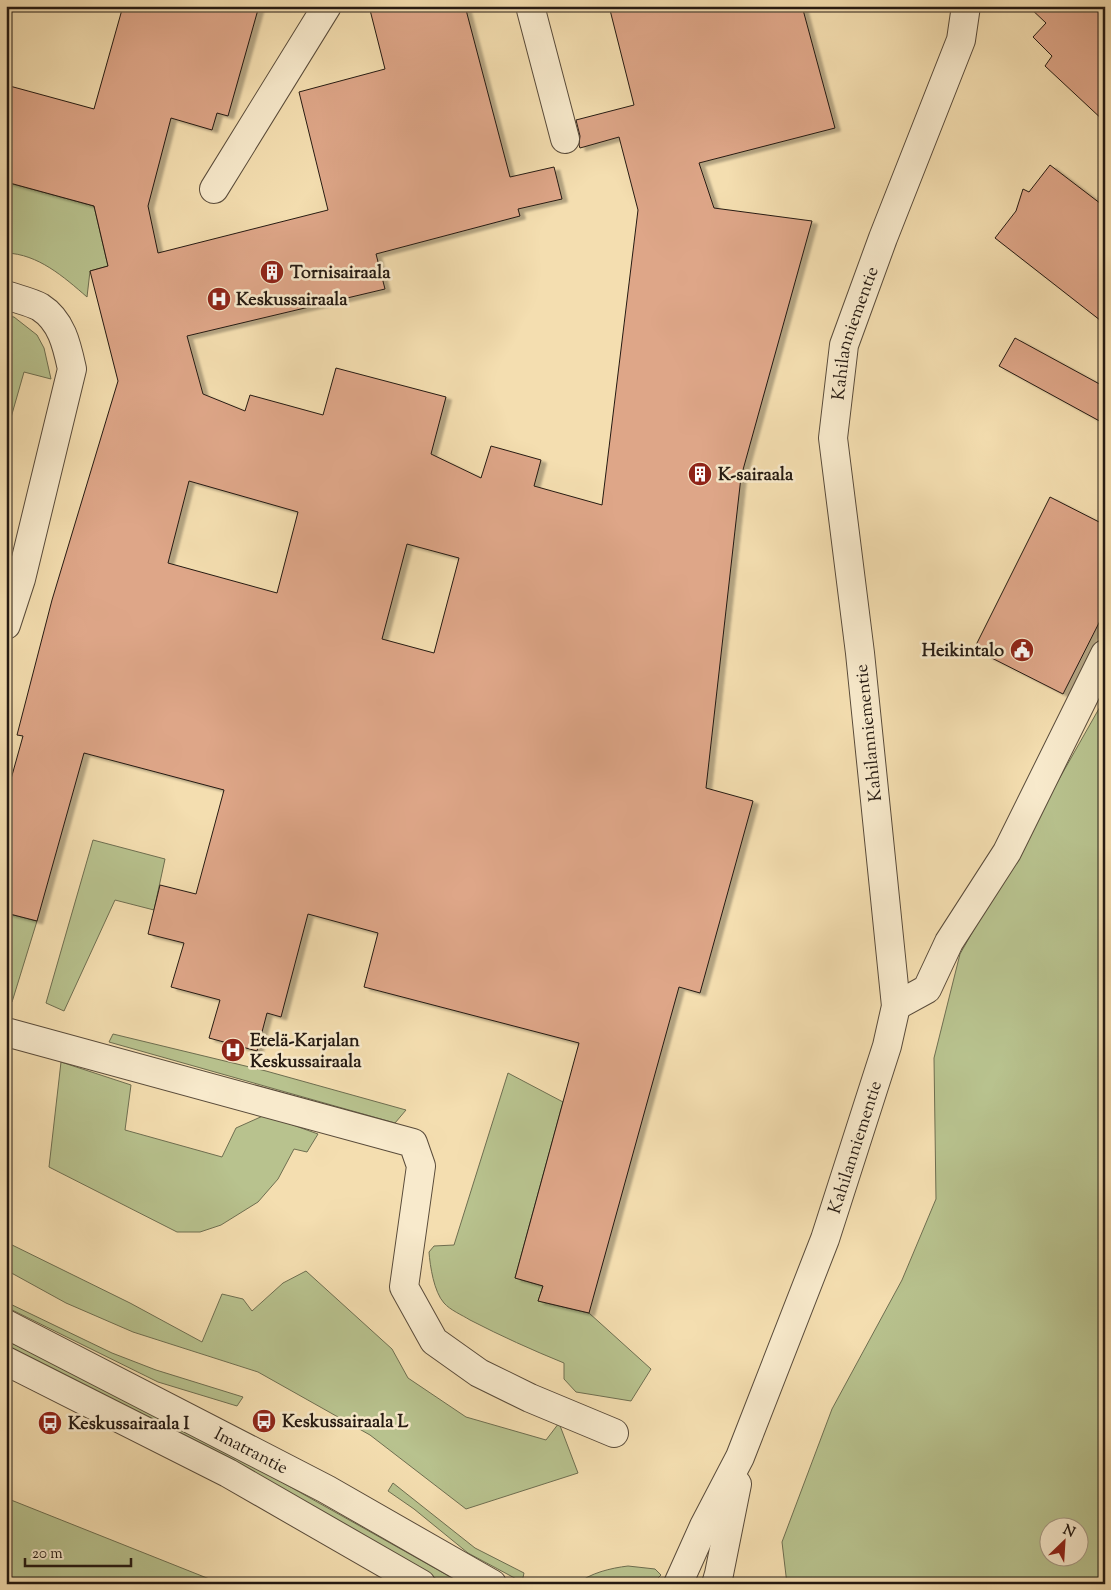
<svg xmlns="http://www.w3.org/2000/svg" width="1111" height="1590" font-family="'Sorts Mill Goudy',serif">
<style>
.green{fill:#b8c28e;stroke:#6e6e50;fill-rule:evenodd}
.building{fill:#dea688;stroke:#251a12;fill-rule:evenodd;filter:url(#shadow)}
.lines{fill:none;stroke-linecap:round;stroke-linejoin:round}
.minor-casing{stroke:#594b3a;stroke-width:30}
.minor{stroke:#f8eacc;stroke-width:28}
.labels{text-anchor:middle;stroke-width:5;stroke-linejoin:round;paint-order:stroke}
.poi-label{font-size:18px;font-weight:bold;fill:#251a12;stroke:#f8eacc;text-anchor:start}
.street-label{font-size:18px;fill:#251a12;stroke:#f8eacc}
</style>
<defs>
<filter id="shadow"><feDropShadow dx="5.5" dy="3" stdDeviation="1" flood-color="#0004"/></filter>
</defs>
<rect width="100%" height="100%" fill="#f4deb0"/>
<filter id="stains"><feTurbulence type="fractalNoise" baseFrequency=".004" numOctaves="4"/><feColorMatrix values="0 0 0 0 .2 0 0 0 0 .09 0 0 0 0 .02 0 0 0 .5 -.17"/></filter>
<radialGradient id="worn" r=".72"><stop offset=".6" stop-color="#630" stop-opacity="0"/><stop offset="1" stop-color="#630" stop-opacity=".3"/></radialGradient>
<!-- green -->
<g class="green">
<path d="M6,182l88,24 14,60 -18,5 -3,26c-23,-20 -49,-43 -81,-44z"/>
<polygon points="6,316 14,317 37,335 44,348 51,379 24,372 6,435"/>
<path d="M1105,698v886h-318l-5,-42 50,-133 70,-129 34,-81 -2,-141 26,-104zM1048,1528h30v30h-30z"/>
<polygon points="93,840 165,859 154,910 115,900 64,1011 46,1003"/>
<polygon points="6,913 37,921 12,1002 6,1001"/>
<polygon points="113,1034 266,1071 406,1110 395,1123 109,1042"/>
<polygon points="61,1062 131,1085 125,1130 222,1157 236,1128 265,1115 318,1134 307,1152 294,1149 278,1179 258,1202 221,1225 200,1232 177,1232 49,1167"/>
<path d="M508,1073l55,29 -48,176 28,8 -5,15 51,12 62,56 -20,32 -55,-9 -12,-13v-16c-32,-13 -63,-27 -94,-43 -8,-5 -20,-10 -26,-17 -10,-11 -14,-37 -15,-51l5,-6 20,-1z"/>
<polygon points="6,1242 130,1303 202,1342 222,1294 243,1299 252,1311 283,1283 306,1271 392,1349 408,1378 466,1417 546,1440 559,1423 578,1473 466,1509 370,1435 258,1372 133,1332 66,1303 6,1270"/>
<polygon points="6,1302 112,1353 156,1370 243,1397 237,1406 158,1382 6,1307"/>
<polygon points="6,1340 230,1453 463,1584 446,1584 265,1481 6,1350"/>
<polygon points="393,1483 475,1548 524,1573 522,1582 468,1553 414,1509 388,1491"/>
<polygon points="6,1498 222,1584 6,1584"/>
<path d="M628,1566l27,3 6,6 -9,9h-75c13,-11 34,-16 51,-18z"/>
</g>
<!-- building -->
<g class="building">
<path d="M123,6h136l-31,110 -11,-3 -5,17 -41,-12 -23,88 10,47 170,-43 -29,-118 86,-23 -16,-63h96l45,171 44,-10 8,32 -44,10 2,7 -144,38 9,35 -198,47 16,58 42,17 5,-16 73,20 13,-47 110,29 -15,57 50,24 10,-32 50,14 -7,26 68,19 36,-295 -19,-73 -39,11 -1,-3 1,-9 -4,-16 58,-15 -25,-99h193l33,122 -136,35 15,45 98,13 -71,256 -35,311 47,13 -53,192 -21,-6 -90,326 -51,-12 5,-15 -28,-8 64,-235 -215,-56 14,-54 -70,-19 -27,103 -14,-4 -10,38 -48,-13 11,-38 -49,-13 13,-44 -36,-9 12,-49 36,9 28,-104 -140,-37 -47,168 -31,-8v-116l17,-61 -6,-1 35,-135 66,-219 -28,-110 18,-5 -14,-60 -88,-24v-97l88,24zM189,481l109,31 -21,81 -109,-30zM407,544l52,14 -25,95 -52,-14z"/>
<polygon points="1028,6 1105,6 1105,122 1045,66 1052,56 1033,37 1046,23"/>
<polygon points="1050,165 1105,207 1105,324 995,238 1016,211 1023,189 1029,192"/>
<polygon points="1015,338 1105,387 1105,424 999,366"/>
<polygon points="1050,497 1105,525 1105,611 1063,694 974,649"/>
</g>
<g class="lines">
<!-- minor casing -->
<g class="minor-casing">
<g id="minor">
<polyline points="530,6 565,139"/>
<polyline points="214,189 327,6"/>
<path d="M6,295c11,4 25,7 34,12 22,14 27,39 32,62l-51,210 -15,46"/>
<polyline points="896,1006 927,989 949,942 1007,852 1105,654"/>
<polyline points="6,1032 413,1143 421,1166 404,1287 434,1341 479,1373 530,1398 614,1433"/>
<path id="s1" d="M6,1324l320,165 166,95"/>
<polyline points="6,1361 228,1473 421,1584"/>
<path id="s2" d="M678,1584l26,-58 36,-69 85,-218 62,-193 9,-40 -36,-353 -27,-215 11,-93 39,-107 78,-198 5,-34"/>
<polyline points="716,1584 719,1574 737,1484"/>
</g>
</g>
<!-- minor -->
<use href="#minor" class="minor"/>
</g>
<!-- icons -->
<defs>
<g id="building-disc" transform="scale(1.25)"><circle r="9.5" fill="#8f2418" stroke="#f8eacc"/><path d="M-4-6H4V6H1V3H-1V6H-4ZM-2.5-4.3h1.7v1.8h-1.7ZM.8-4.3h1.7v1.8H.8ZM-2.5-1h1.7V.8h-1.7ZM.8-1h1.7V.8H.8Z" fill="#fff"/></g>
<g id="hospital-disc" transform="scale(1.25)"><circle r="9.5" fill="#8f2418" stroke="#f8eacc"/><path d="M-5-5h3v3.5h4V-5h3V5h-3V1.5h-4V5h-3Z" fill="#fff"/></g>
<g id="civic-disc" transform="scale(1.25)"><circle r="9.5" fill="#8f2418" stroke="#f8eacc"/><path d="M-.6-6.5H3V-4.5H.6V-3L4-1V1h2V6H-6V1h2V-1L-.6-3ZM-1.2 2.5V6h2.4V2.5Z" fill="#fff"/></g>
<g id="bus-disc" transform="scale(1.25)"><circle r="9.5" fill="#8f2418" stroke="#f8eacc"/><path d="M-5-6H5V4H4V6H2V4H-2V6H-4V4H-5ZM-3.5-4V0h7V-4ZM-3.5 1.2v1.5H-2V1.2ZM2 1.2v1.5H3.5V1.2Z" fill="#fff"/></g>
</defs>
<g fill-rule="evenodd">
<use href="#building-disc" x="272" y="272"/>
<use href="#hospital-disc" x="219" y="299"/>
<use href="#building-disc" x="700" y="474"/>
<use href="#civic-disc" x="1022" y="650"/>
<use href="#hospital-disc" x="233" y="1050"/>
<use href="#bus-disc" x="264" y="1421"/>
<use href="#bus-disc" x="50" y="1423"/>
</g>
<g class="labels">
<!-- poi labels -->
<g class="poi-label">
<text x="290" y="278">Tornisairaala</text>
<text x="236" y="305">Keskussairaala</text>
<text x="718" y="480">K-sairaala</text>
<text x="1004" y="656" text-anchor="end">Heikintalo</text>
<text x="250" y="1046">Etelä-Karjalan<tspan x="250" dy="21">Keskussairaala</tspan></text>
<text x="282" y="1427">Keskussairaala L</text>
<text x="68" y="1429">Keskussairaala I</text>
</g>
<!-- street labels -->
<g class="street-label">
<text dy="6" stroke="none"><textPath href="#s2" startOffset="1298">Kahilanniementie</textPath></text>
<text transform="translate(868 733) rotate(-96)" y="6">Kahilanniementie</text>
<text dy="6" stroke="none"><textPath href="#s2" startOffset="472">Kahilanniementie</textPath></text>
<text dy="6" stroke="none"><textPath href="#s1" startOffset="276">Imatrantie</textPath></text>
</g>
</g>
<!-- margin -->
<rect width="1111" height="1590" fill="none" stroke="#f4deb0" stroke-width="25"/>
<rect x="8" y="8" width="1096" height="1575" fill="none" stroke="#251a12" stroke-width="2.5"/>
<rect x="12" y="12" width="1086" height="1565" fill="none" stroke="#251a12"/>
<!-- north arrow -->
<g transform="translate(1064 1542) rotate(25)"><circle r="24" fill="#f8eacc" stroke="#a49782"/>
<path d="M0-4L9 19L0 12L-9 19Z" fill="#8f2418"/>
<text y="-8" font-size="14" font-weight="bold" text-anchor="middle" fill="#251a12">N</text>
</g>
<!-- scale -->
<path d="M25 1558v8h106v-8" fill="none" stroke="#251a12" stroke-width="2.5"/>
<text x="32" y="1558" font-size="15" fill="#251a12" stroke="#f8eacc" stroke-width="4" paint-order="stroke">20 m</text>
<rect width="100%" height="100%" filter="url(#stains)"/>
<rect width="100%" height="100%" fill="url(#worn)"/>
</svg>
